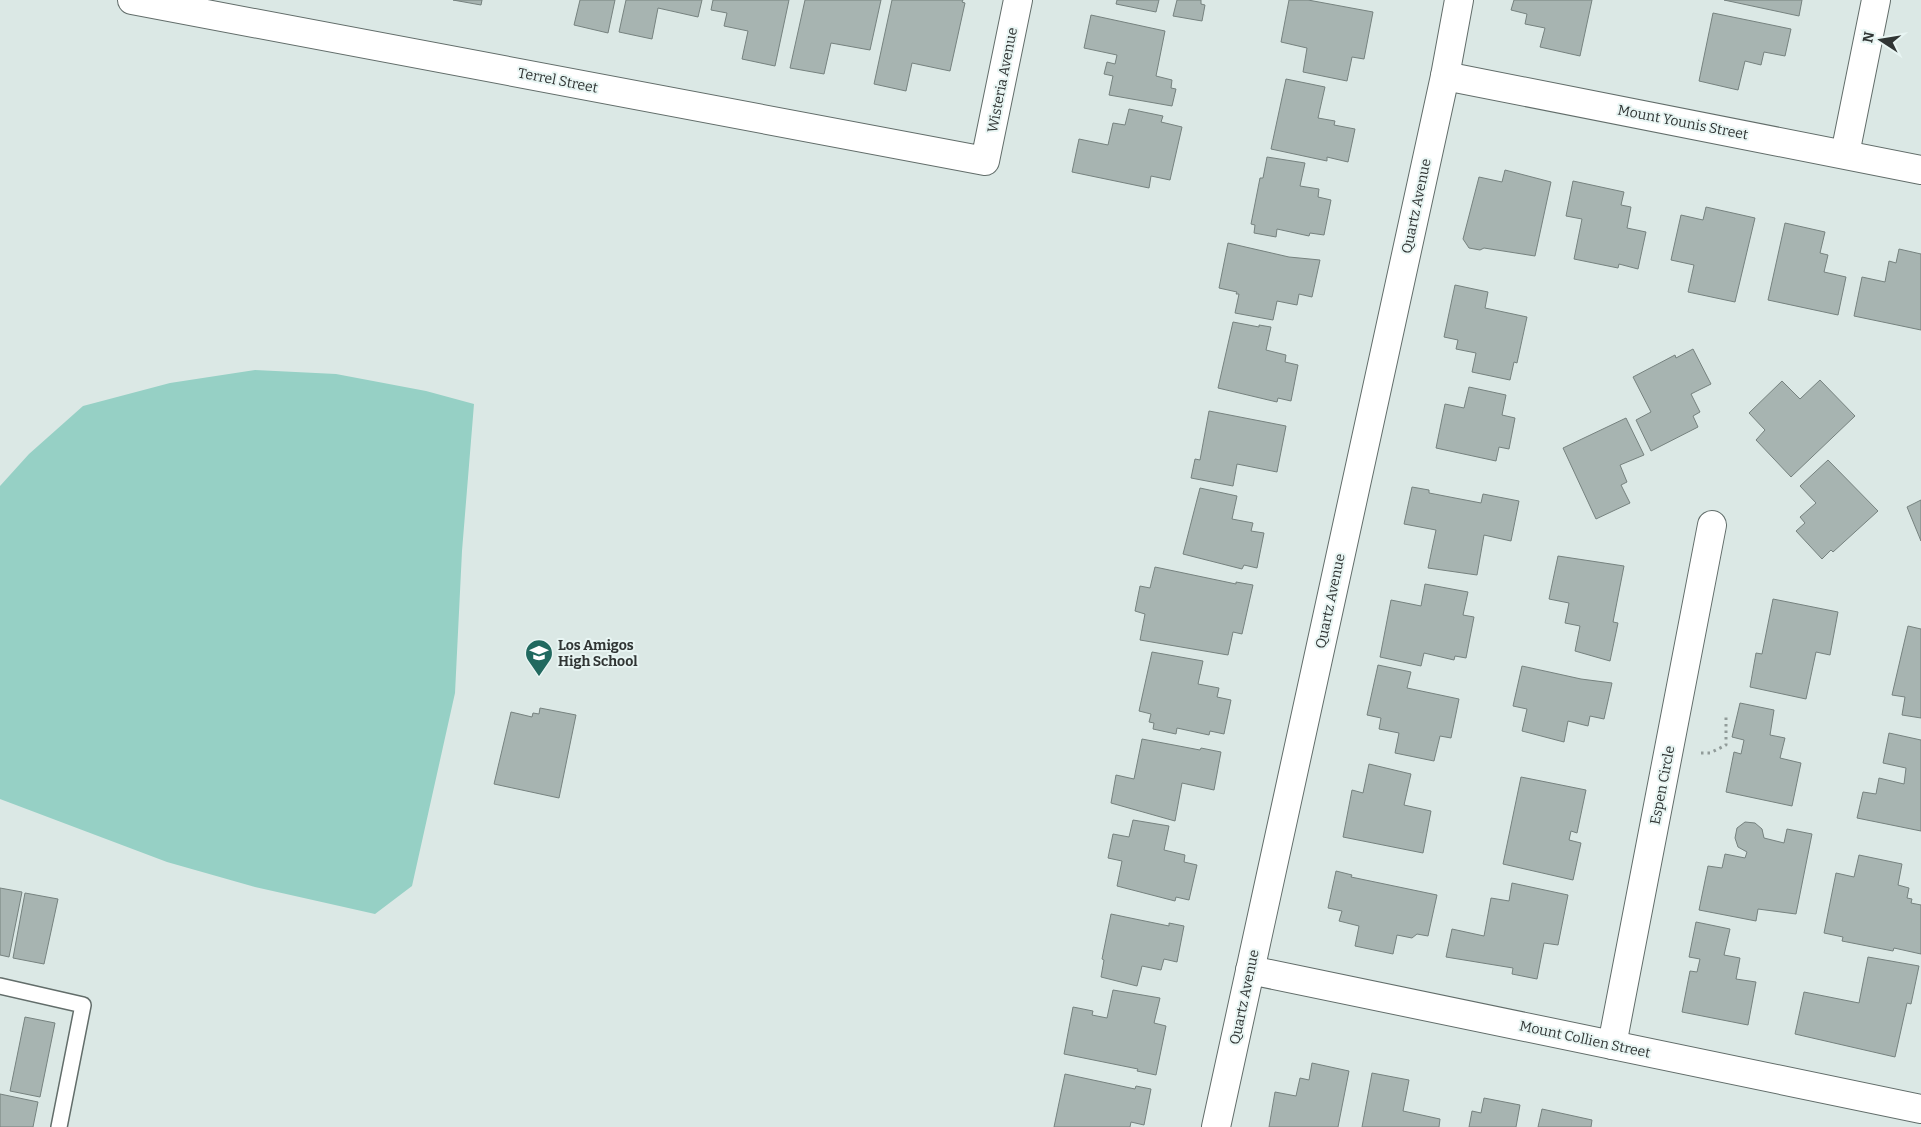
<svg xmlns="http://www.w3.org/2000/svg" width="1921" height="1127" font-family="Bitter,serif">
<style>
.green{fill:#96d0c5}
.building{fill:#a7b4b1;stroke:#76827f}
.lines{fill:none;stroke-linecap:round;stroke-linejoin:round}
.lane-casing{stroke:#626d6a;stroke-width:18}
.street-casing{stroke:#626d6a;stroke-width:30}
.path{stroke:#919b99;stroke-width:3;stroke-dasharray:2.5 4;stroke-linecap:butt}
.lane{stroke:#fff;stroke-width:15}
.street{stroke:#fff;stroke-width:28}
.labels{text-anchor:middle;stroke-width:4;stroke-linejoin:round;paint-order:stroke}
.street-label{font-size:14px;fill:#303534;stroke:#e8f5f3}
.poi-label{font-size:14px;font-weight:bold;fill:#303534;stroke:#e8f5f3;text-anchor:start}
</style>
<rect width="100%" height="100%" fill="#dbe8e5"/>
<!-- green -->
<polygon class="green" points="255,370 336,374 426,391 474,404 462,551 455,693 412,886 375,914 255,887 167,862 0,799 0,486 29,454 83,406 170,383"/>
<!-- building -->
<g class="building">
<polygon points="453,0 482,0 481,5"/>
<polygon points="580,0 615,0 608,33 574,25"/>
<polygon points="626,0 702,0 698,17 658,8 652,39 619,32"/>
<polygon points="713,0 789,0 775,66 742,59 748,31 724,26 727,13 711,10"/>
<polygon points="805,0 881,0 870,50 831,43 824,74 790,68"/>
<polygon points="892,0 963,0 962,2 965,3 950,71 912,63 906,91 874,84"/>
<polygon points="1117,0 1159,0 1156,12 1116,4"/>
<polygon points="1177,0 1201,0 1201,4 1205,5 1202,21 1173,16"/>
<polygon points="1289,0 1308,0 1373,12 1364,59 1352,57 1347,81 1303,72 1307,48 1281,42"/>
<polygon points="1514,0 1592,0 1580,56 1540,47 1545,28 1525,24 1527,14 1511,10"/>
<polygon points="1724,0 1802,0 1799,16"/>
<polygon points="1713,13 1791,29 1785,56 1764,52 1761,65 1745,61 1738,90 1699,81"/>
<polygon points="1091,15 1165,31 1156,76 1172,80 1171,88 1176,89 1172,106 1109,95 1113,76 1104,74 1107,62 1115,64 1117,55 1084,48"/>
<polygon points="1286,79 1325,87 1318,118 1335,121 1334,125 1355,129 1348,162 1327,157 1327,161 1271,149"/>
<polygon points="1129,109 1163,116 1161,122 1182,127 1170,180 1151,176 1149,188 1072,172 1079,139 1108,145 1113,123 1125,125"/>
<polygon points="1267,157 1305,163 1300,186 1319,189 1318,197 1331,200 1324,235 1310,233 1309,236 1277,229 1276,237 1254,233 1255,225 1251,224 1260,178 1263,178"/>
<polygon points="1505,170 1551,182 1535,256 1484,248 1480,250 1469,248 1463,239 1479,177 1502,182"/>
<polygon points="1573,181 1624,192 1621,205 1631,207 1627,228 1646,232 1638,269 1619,264 1618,268 1574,259 1582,219 1566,216"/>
<polygon points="1706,207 1755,218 1735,302 1688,292 1694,265 1671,260 1681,215 1703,220"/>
<polygon points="1785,223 1825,232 1820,253 1828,255 1824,272 1846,277 1838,315 1768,300"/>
<polygon points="1228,243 1289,257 1320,260 1312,297 1299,294 1297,305 1277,301 1273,320 1235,313 1239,294 1236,294 1237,292 1219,288"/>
<polygon points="1899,249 1921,254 1921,330 1854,316 1862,277 1885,282 1889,261 1896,263"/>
<polygon points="1455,285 1488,292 1485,308 1527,317 1517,363 1514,362 1510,380 1472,372 1476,353 1456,349 1458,340 1444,337"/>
<polygon points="1233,322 1259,327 1259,325 1271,327 1266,350 1286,355 1285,362 1298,365 1291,401 1278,398 1277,402 1218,388"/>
<polygon points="1693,349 1711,384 1691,394 1700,412 1693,416 1698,427 1651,451 1636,420 1651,412 1633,377 1675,355 1676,358"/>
<polygon points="1820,380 1855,416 1791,477 1756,440 1765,430 1749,413 1782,381 1800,399"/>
<polygon points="1469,387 1506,395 1502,415 1515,418 1509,449 1499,447 1496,461 1436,448 1445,404 1464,408"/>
<polygon points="1209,411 1286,426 1277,472 1237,464 1233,486 1191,478 1195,459 1200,460"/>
<polygon points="1626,418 1644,455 1620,465 1627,482 1621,485 1630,503 1596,519 1563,448"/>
<polygon points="1828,460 1878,511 1833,552 1831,550 1822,559 1796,531 1805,523 1800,517 1816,503 1800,486"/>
<polygon points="1412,487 1429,490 1429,493 1481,503 1483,494 1519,501 1511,541 1484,535 1477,575 1428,568 1436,530 1404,524"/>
<polygon points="1200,488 1237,496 1232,519 1253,523 1251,531 1264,533 1257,568 1244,565 1242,569 1183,554"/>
<polygon points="1921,500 1921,541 1907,507"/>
<polygon points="1558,556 1624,566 1613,622 1618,623 1610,661 1575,651 1580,626 1565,623 1569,603 1549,599"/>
<polygon points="1155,567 1236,584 1236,582 1253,585 1242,634 1233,632 1228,655 1140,640 1145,614 1135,611 1140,586 1150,588"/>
<polygon points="1425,584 1468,592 1463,615 1474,617 1466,658 1455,656 1454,660 1424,653 1421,666 1380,657 1391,600 1421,606"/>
<polygon points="1773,599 1838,612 1830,655 1816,652 1806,699 1750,687 1756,653 1762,654"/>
<polygon points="1908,626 1921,629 1921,718 1902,715 1905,697 1892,695"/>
<polygon points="1152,652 1203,661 1198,684 1219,688 1217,697 1231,700 1224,734 1210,731 1209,735 1177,728 1176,734 1153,729 1154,723 1149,722 1151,714 1139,711"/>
<polygon points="1378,665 1411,672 1407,688 1459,699 1451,738 1440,736 1434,761 1395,753 1399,733 1379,729 1381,718 1367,715"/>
<polygon points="1522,666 1581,679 1612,683 1604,719 1590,716 1588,726 1568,721 1564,742 1522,731 1527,709 1513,706"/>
<polygon points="1740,703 1774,710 1770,735 1785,738 1780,758 1801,763 1792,806 1726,792 1734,752 1741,754 1744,740 1732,737"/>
<polygon points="540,708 576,715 559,798 494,784 511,712 532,717 533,713 539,714"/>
<polygon points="1889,733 1921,740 1921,831 1857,818 1863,792 1876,794 1879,778 1904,784 1906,768 1883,763"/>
<polygon points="1142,739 1200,750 1201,748 1221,752 1214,790 1182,783 1175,821 1111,803 1116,775 1134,779"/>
<polygon points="1369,764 1411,774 1404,805 1431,811 1423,853 1343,837 1352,790 1363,793"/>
<polygon points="1521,777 1586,790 1577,833 1571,831 1569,840 1581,843 1573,880 1503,864"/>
<polygon points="1133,820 1169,826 1164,850 1185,855 1184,862 1197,865 1189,900 1176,897 1175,901 1117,886 1122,861 1108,858 1113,834 1129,837"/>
<polygon points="1745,822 1755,823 1762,829 1764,838 1784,843 1787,829 1812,834 1796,914 1758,909 1756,921 1699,910 1708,866 1722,868 1725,854 1745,858 1747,852 1738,847 1735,838 1737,828"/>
<polygon points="1859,855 1902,864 1898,885 1909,888 1907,898 1912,899 1911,903 1921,905 1921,954 1894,948 1893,951 1842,941 1843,937 1824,933 1836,873 1854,877"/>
<polygon points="1336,871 1352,875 1351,877 1437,895 1428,936 1417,934 1412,938 1397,935 1393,954 1355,946 1359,926 1339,921 1342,911 1328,908"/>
<polygon points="1512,883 1568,895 1558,945 1544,943 1537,979 1512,974 1513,968 1446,957 1452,929 1484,936 1491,898 1509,901"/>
<polygon points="0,888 22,892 9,957 0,955"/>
<polygon points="25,893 58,899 44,964 13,958"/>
<polygon points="1111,914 1169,926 1169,923 1184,926 1177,962 1164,959 1161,970 1142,966 1137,986 1101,977 1104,960 1102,959"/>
<polygon points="1696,922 1730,929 1724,955 1740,958 1736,979 1756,982 1748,1025 1682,1012 1690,971 1697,972 1700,959 1689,957"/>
<polygon points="1868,957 1919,966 1911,1004 1907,1003 1895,1057 1795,1034 1804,992 1859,1003"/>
<polygon points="1113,990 1160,998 1154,1023 1166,1026 1156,1075 1137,1071 1138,1069 1064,1054 1073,1007 1093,1011 1092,1015 1107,1018"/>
<polygon points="25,1017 55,1023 40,1097 10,1091"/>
<polygon points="1312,1063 1349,1071 1338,1127 1269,1127 1275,1092 1296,1096 1300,1078 1309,1080"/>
<polygon points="1372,1073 1409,1080 1403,1111 1440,1119 1439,1127 1362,1127"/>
<polygon points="1065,1074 1135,1089 1136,1086 1151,1089 1144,1125 1131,1122 1130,1127 1054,1127"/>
<polygon points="0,1094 38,1102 33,1127 0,1127"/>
<polygon points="1484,1098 1520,1105 1516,1127 1469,1127 1472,1111 1481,1113"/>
<polygon points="1542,1109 1592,1120 1591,1127 1538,1127"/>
</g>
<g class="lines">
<!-- lane casing -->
<g class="lane-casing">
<polyline id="lane" points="0,986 83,1005 59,1127"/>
</g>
<!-- street casing -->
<g class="street-casing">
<g id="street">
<polyline points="132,0 985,161 1018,0"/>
<polyline points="1445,76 1921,170"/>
<polyline points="1845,154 1876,0"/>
<polyline points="1250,970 1921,1109"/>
<polyline points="1612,1045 1712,525"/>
<polyline points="1216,1127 1445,76 1459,0"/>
</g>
</g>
<!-- path -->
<polyline class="path" points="1701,753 1710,753 1726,745 1726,716"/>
<!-- lane -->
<use href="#lane" class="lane"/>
<!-- street -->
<use href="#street" class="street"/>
</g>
<!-- icons -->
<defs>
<g id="school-pin" transform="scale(1.4375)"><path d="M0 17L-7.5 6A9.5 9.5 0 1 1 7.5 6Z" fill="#21695f" stroke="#e8f5f3"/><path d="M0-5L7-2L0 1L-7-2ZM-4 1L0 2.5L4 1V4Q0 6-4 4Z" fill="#fff"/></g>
</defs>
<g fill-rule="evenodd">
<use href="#school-pin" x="539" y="653"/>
</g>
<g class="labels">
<!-- street labels -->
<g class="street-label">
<text transform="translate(558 80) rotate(11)" y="5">Terrel Street</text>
<text transform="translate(1002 80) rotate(-79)" y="5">Wisteria Avenue</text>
<text transform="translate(1683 122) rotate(11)" y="5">Mount Younis Street</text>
<text transform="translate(1416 206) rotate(-78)" y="5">Quartz Avenue</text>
<text transform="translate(1330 601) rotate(-78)" y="5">Quartz Avenue</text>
<text transform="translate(1662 785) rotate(-79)" y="5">Espen Circle</text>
<text transform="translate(1244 997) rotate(-78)" y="5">Quartz Avenue</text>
<text transform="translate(1585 1039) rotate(12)" y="5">Mount Collien Street</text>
</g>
<!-- poi labels -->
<g class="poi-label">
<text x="558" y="650">Los Amigos<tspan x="558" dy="16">High School</tspan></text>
</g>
</g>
<!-- north arrow -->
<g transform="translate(1881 40) rotate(282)" stroke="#e8f5f3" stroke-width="4" paint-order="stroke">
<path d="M0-4L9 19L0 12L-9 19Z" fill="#303534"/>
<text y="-8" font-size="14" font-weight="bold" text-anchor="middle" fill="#303534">N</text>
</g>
</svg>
